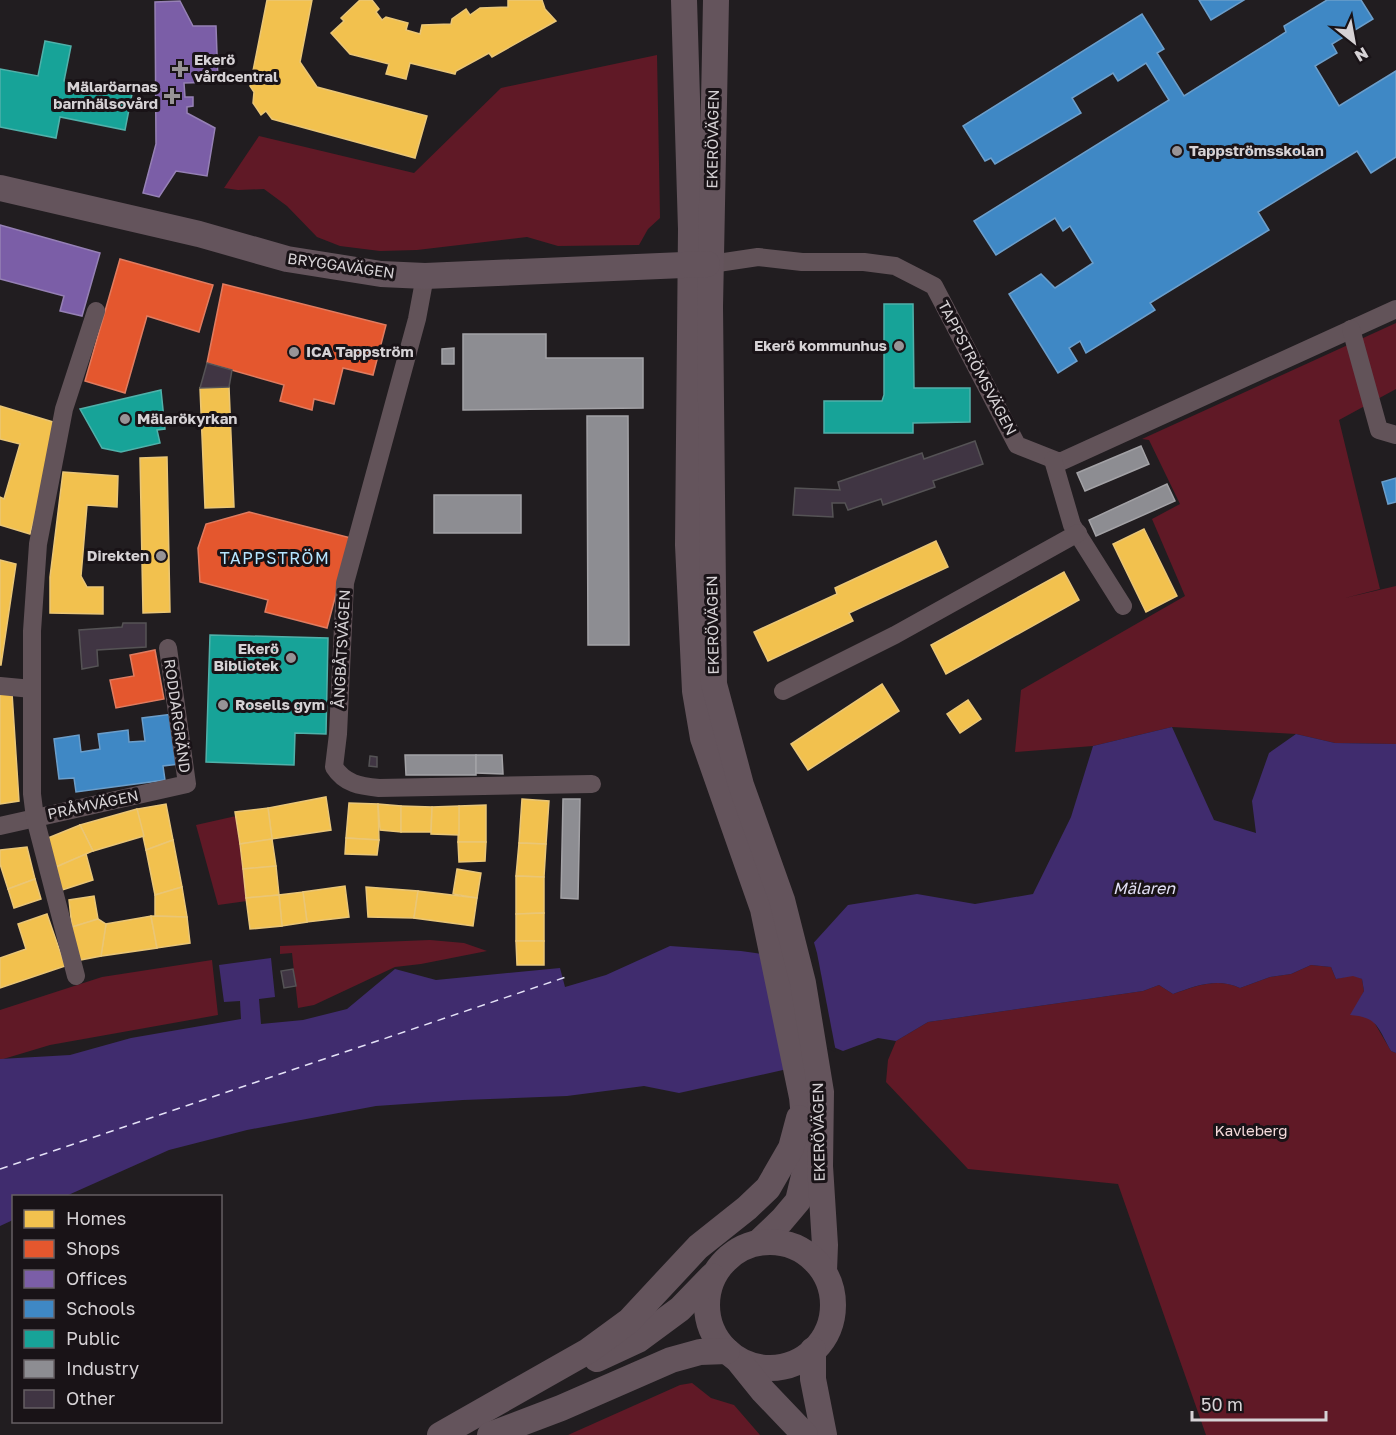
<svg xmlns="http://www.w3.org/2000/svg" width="1396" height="1435" font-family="'Golos Text',sans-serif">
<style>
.green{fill:#601926}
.water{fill:#402c6e}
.pier{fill:#211d20}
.homes{fill:#f2c14e;stroke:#eac676;stroke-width:1.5}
.shops{fill:#e4572e;stroke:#e07c60;stroke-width:1.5}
.offices{fill:#7b5ea7;stroke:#9681b5;stroke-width:1.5}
.schools{fill:#3f88c5;stroke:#6c9eca;stroke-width:1.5}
.public{fill:#17a398;stroke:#50b1aa;stroke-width:1.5}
.industry{fill:#8d8d92;stroke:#a3a2a6;stroke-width:1.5}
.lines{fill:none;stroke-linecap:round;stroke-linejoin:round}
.ferry{stroke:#e3e0f6;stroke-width:1.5;stroke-dasharray:8 6;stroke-linecap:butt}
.building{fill:#403543;stroke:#555355;stroke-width:1.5}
.street{stroke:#625359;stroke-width:18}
.secondary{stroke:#64545c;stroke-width:26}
.poi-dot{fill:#979396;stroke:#191317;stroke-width:2}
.labels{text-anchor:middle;stroke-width:6;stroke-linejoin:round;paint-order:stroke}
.poi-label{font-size:15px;font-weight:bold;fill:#d6d2d5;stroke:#191317;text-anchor:start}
.street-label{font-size:15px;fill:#d6d2d5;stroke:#191317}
.park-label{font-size:15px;fill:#f5dadb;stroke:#191317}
.neighbourhood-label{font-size:16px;letter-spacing:1.5px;fill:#b6e5ff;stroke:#191317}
.water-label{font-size:16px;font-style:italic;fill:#e3e0f6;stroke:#191317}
</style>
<rect width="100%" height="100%" fill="#211d20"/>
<!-- green -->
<g class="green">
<polygon points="657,55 660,218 648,229 639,245 558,246 527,237 417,250 380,251 340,246 317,237 287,206 264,189 238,190 224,188 259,136 414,173 501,88"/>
<polygon points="1396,323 1396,389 1339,420 1380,589 1345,598 1396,586 1396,744 1335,743 1296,734 1172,727 1093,746 1015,752 1021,690 1185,596 1152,519 1180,504 1149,440 1142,439"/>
<polygon points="236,816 247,901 218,905 196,825"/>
<polygon points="430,940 464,943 487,951 421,964 395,967 314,1005 298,1008 292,953 280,954 280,946"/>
<polygon points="212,960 218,1015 50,1045 0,1060 0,1010 102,977"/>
<path d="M1311,965l20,2 5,12 17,-4 9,4 2,12 -5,10 7,15 8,6 17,29 5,2v382h-190l-88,-251 -150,-15 -82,-87 2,-22 8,-19 32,-19 215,-31 16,-6 14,9c22,-8 45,-17 67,-6l30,-11 21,-3z"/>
<polygon points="692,1383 711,1398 734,1405 760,1435 568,1435 680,1385"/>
</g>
<!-- water -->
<path class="water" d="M1172,727l42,93 42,13 -4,-32 17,-48 27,-19 39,9 61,1v309l-5,-2c-13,-23 -13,-34 -41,-36l14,-24 -2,-12 -9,-3 -17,3 -5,-12 -20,-2 -20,9 -21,3 -30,11c-22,-11 -46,-2 -67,6l-14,-9 -16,6 -215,31 -32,19 -18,-3 -35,13 -37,-15 -18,20 -5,14 -104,23 -35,-7 -77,10 -104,4 -87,6 -129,24 -78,20 -103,46h-52l-1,24 -13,6v-167l70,-4 61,-17 110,-19 -1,-18 -16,1 -5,-37 52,-7 4,39 -16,2 2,25 42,-4 44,-11 48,-40 41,11 124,-12 5,19 41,-12 64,-29 71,5 58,8 49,-54 69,-11 58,10 58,-10 38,-77 22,-71z"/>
<!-- pier -->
<polygon class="pier" points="813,939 817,953 836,1052 805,1038 798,956"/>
<!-- homes -->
<g class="homes">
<polygon points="267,0 312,0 300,62 317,87 427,116 415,158 272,119 266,111 261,115 253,103 254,92 250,86"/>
<polygon points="360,0 372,0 379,9 376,12 382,20 386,17 408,23 406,30 420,34 422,25 451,24 452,19 466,9 470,15 480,8 508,7 508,0 542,0 545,9 556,21 492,57 489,53 456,71 455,74 410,63 406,79 386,74 389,64 350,54 331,33 344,21 341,18"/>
<polygon points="229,387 234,507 205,508 200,388"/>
<polygon points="0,406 60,424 30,534 0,525 0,497 4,499 20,444 0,439"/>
<polygon points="167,457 170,612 143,613 140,458"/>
<polygon points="63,472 118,476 117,507 87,505 81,576 87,587 103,587 103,614 50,613 50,577"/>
<polygon points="1144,529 1177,596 1146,612 1113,544"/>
<polygon points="936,541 948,567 849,613 853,621 768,661 754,632 837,594 835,588"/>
<polygon points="0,560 16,564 1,665 0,665"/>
<polygon points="1064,572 1079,600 946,674 931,645"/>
<polygon points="882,684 899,711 808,770 791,744"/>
<polygon points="0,693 12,693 19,801 0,804"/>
<polygon points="968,700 981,719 960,733 947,714"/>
<polygon points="326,797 331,830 272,839 268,808"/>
<polygon points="522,799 549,801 546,844 519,843"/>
<polygon points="349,803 378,804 379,840 346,838"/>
<polygon points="166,804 173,840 146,850 137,809"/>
<polygon points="378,804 401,806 401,832 380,830"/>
<polygon points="486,805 486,842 458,842 459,806"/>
<polygon points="401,806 432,807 431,832 401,832"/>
<polygon points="459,806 459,835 431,834 432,807"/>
<polygon points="268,808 272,839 240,844 235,812"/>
<polygon points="137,809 144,836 93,851 80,825"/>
<polygon points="80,825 93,851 56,867 48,838"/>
<polygon points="346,838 379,840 377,855 345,854"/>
<polygon points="272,839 276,866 243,869 240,844"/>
<polygon points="173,840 182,887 155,895 146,850"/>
<polygon points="458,842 486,842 485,861 459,862"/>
<polygon points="519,843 546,844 544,877 516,876"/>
<polygon points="27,847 35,879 8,889 0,864 0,850"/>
<polygon points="86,854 93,880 62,890 56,867"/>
<polygon points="276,866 279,895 246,898 243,869"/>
<polygon points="457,869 481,873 477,898 453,894"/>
<polygon points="516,876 544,877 544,913 516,914"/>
<polygon points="35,879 41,899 14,908 8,889"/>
<polygon points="345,886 349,917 307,922 303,892"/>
<polygon points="182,887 187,917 155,916 155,895"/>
<polygon points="366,887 418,891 414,918 368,917"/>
<polygon points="418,891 477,898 473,926 414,918"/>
<polygon points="303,892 307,922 282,926 279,895"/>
<polygon points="279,895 282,926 250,929 246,898"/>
<polygon points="94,896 98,919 72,927 69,900"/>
<polygon points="544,913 544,941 516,941 516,914"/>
<polygon points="47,914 65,966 0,988 0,958 26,949 18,924"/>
<polygon points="151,916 157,948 101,956 106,924"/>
<polygon points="151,916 187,917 190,943 157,948"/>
<polygon points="98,919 106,924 101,956 75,961 72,927"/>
<polygon points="516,941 544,941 544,965 517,965"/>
</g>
<!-- shops -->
<g class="shops">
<polygon points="120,259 213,285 199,332 147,316 125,393 85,381"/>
<polygon points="223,284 386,325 373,375 343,368 334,404 314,399 312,410 280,401 284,385 207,363"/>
<polygon points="249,512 351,538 327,628 265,612 268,600 200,582 198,548 206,524"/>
<polygon points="155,650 164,699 116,708 110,680 134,676 130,655"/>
</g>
<!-- offices -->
<g class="offices">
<polygon points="180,1 193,26 216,26 218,82 184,83 185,97 193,97 193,106 187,107 187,113 215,128 207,176 176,171 159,197 143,193 156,144 155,2"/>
<polygon points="0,225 100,253 82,316 60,311 64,296 0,279"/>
</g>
<!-- schools -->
<g class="schools">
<polygon points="1199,0 1244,0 1211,20"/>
<polygon points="1327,0 1361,0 1373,19 1332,44 1337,53 1315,66 1339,106 1396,71 1396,157 1371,173 1357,151 1258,212 1269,230 1150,303 1155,310 1086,353 1080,341 1069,348 1077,361 1058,373 1009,294 1041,274 1055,288 1093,263 1070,226 1063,231 1055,218 996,255 974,221 1169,100 1146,63 1118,81 1113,73 1072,98 1081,113 995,164 991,158 985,161 963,126 1142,14 1164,49 1157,53 1184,96 1286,32 1284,26"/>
<polygon points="1396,478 1396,502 1388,504 1382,482"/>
<polygon points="173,714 179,764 163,766 165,780 76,792 74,778 59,779 54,739 79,735 81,752 100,749 98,734 128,730 129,742 145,741 142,718"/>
</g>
<!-- public -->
<g class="public">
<polygon points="45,41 71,46 64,81 132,94 125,130 60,117 56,138 0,127 0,69 38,76"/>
<polygon points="884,304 913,304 914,388 970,388 970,422 913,423 913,433 824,433 824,401 882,401 884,395"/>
<polygon points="161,390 165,429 157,430 160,443 121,452 102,448 80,409"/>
<polygon points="210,635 328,638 326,734 295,733 294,765 206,762"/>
</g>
<!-- industry -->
<g class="industry">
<polygon points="463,334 546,334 546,358 643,358 643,408 463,410"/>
<polygon points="454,348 454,364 442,364 442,349"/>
<polygon points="587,416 628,416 629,645 588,645"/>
<polygon points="1141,446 1149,464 1085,491 1077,473"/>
<polygon points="1167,484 1175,501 1096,536 1089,520"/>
<rect x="434" y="495" width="87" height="38"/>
<polygon points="405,755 476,755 476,775 406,775"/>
<polygon points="476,755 502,755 503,774 476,773"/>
<polygon points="563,799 580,799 578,899 561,898"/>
</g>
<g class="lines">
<!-- ferry -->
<polyline class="ferry" points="0,1169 569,976"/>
</g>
<!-- building -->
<g class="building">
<polygon points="207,363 232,370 229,387 200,388"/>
<polygon points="975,441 983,464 933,481 935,487 883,505 881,499 848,510 845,503 832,503 833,517 793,515 795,488 840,490 838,482 922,453 924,459"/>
<polygon points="123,623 146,623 146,647 97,650 98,666 82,669 79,630 122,627"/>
<polygon points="370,756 377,757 377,767 369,766"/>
<polygon points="293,969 296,986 284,988 281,971"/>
</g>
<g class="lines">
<!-- street -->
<g class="street">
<polyline points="711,264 758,257 802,262 864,262 895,266 934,286 1017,445 1060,462 1396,309"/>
<path d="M425,276l-8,43 -72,264 -7,151 -4,33c11,17 26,19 45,21l213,-4"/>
<polyline points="1351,329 1379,430 1396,435"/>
<polyline points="1053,460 1072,525 1123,606"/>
<polyline points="0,686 32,689"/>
<polyline points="783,691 895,635 1078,533"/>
<polyline points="0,826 187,784 168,648"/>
<polyline points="76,976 35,818 32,794 32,631 38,544 64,409 96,311"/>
</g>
<!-- secondary -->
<g class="secondary">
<polyline points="684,0 691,229 688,545 695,691 703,738 763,909 802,1097 808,1159 798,1201 782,1220 759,1242"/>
<polyline points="716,0 710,307 714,684 741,785 782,900 803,983 821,1092 820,1166 825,1245 824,1271"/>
<polyline points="0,188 199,234 287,259 381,274 425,276 707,264"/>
<circle cx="770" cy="1305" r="63"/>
<polyline points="813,1350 813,1379 824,1435"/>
<polyline points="597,1359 638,1340 680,1309 712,1276"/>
<polyline points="738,1360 763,1391 805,1435"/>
<polyline points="440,1435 588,1351 629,1321 698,1247 747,1208 768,1188 791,1148 799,1118"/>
<polyline points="490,1435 561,1408 671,1360 700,1352 727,1351"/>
</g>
</g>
<!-- markers -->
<g class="poi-dot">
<path d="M177 60h6v6h6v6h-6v6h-6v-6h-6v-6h6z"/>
<path d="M169 87h6v6h6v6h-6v6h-6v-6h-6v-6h6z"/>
<circle cx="1177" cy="151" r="6"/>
<circle cx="899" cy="346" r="6"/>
<circle cx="294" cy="352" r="6"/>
<circle cx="125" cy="419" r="6"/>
<circle cx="161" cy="556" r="6"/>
<circle cx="291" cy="658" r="6"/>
<circle cx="223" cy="705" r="6"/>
</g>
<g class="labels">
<!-- poi labels -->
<g class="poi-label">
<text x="194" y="65">Ekerö<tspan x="194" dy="17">vårdcentral</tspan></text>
<text x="158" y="92" text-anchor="end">Mälaröarnas<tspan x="158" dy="17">barnhälsovård</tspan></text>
<text x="1189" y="156">Tappströmsskolan</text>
<text x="887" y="351" text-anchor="end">Ekerö kommunhus</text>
<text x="306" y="357">ICA Tappström</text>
<text x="137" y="424">Mälarökyrkan</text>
<text x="149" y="561" text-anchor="end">Direkten</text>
<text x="279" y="654" text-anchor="end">Ekerö<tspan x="279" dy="17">Bibliotek</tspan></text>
<text x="235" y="710">Rosells gym</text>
</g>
<!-- street labels -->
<g class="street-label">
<text transform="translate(713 139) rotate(-89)" y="5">EKERÖVÄGEN</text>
<text transform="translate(341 266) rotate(8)" y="5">BRYGGAVÄGEN</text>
<text transform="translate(977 368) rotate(62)" y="5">TAPPSTRÖMSVÄGEN</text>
<text transform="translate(713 625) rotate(-91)" y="5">EKERÖVÄGEN</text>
<text transform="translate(342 649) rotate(-87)" y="5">ÅNGBÅTSVÄGEN</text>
<text transform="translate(177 716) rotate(82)" y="5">RODDARGRÄND</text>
<text transform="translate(93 805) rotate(-12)" y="5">PRÅMVÄGEN</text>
<text transform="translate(819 1132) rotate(-91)" y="5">EKERÖVÄGEN</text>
</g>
<!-- park labels -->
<g class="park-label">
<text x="1251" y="1136">Kavleberg</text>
</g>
<!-- neighbourhood labels -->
<g class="neighbourhood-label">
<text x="275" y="564">TAPPSTRÖM</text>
</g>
<!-- water labels -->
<g class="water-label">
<text x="1144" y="894">Mälaren</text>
</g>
</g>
<!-- legend -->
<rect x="12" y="1195" width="210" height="228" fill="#191317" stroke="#655f63" stroke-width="1.5"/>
<rect x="24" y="1210" width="30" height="18" fill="#f2c14e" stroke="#655f63" stroke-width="1.5"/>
<text x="66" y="1225" font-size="18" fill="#d6d2d5">Homes</text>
<rect x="24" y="1240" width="30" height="18" fill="#e4572e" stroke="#655f63" stroke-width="1.5"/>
<text x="66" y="1255" font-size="18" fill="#d6d2d5">Shops</text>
<rect x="24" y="1270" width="30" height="18" fill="#7b5ea7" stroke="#655f63" stroke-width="1.5"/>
<text x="66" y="1285" font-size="18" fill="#d6d2d5">Offices</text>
<rect x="24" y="1300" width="30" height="18" fill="#3f88c5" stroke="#655f63" stroke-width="1.5"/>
<text x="66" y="1315" font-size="18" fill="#d6d2d5">Schools</text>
<rect x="24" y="1330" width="30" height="18" fill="#17a398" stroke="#655f63" stroke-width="1.5"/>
<text x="66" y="1345" font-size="18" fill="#d6d2d5">Public</text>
<rect x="24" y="1360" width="30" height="18" fill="#8d8d92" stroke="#655f63" stroke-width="1.5"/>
<text x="66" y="1375" font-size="18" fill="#d6d2d5">Industry</text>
<rect x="24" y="1390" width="30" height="18" fill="#403543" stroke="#655f63" stroke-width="1.5"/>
<text x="66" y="1405" font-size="18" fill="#d6d2d5">Other</text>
<!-- north arrow -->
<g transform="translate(1354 42) rotate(149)" stroke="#191317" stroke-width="4.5" paint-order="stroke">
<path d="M0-4.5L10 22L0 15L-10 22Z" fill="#d6d2d5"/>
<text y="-9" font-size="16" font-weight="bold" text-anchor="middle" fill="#d6d2d5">N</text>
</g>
<!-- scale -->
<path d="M1192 1411v9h134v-9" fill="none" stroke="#d6d2d5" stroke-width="3"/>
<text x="1201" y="1411" font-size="18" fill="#d6d2d5" stroke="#191317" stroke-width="4.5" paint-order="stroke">50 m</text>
</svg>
